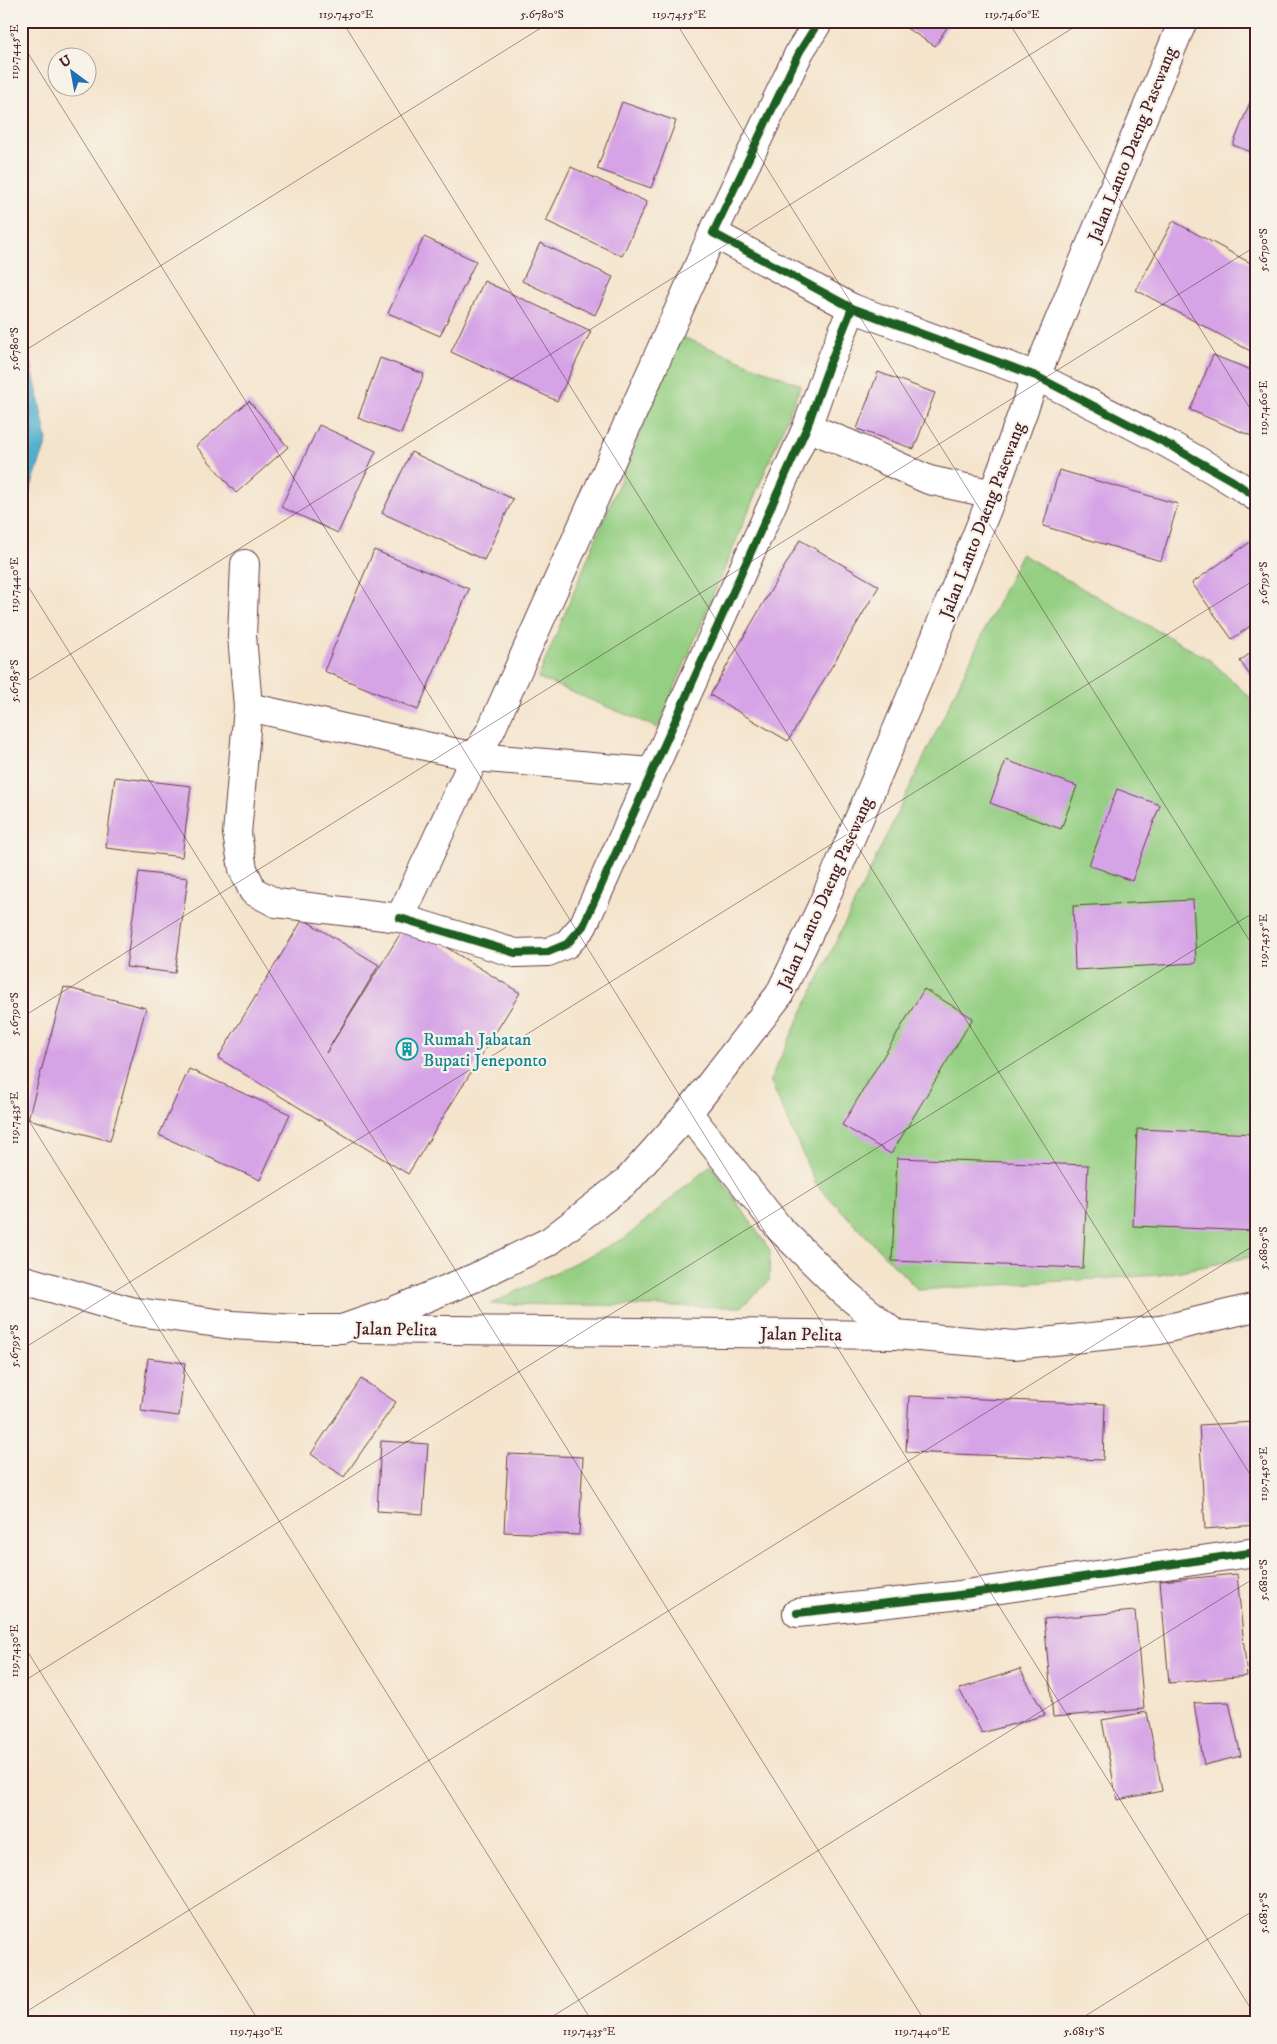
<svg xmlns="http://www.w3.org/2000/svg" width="1277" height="2044" font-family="'IM FELL DW Pica',serif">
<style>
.green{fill:#95cf83;stroke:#707757}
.water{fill:#4db0cc;stroke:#4c687c}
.building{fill:#d5a3e6}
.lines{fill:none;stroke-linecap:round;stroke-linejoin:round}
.street-casing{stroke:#643d43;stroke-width:30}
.secondary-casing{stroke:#643d43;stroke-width:30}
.highway-casing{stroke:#643d43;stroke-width:30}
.street{stroke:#fff;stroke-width:28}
.secondary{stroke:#fff;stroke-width:28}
.highway{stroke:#fff;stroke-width:28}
.cycleway-casing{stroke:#f7f3e8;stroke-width:11}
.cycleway{stroke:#1b5e20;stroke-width:8}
.ticks{fill:none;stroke:#4a1f2b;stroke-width:1;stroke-opacity:0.45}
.labels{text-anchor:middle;stroke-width:4.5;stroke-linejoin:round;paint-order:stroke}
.street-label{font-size:18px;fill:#4a1f2b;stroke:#f7f3e8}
.culture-label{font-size:18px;fill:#0d838f;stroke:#f7f3e8;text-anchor:start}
.neatline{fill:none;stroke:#4a1f2b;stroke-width:2}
.ticks-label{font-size:12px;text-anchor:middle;fill:#4a1f2b}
</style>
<rect width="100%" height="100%" fill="#f7f3e8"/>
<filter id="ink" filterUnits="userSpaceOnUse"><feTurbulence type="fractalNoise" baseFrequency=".02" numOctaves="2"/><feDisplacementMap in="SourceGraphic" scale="10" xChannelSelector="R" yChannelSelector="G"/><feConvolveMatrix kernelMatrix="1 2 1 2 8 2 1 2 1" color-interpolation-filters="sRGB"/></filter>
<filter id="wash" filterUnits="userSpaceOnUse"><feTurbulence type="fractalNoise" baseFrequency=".0096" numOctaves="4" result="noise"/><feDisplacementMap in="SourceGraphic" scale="20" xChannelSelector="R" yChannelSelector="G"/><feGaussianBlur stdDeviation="1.12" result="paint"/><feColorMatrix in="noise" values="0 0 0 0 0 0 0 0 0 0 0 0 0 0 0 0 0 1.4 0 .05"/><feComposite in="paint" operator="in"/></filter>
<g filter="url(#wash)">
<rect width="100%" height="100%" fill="#f4e4cc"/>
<!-- green -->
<g class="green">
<polygon points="680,336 801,385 658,728 538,678"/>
<polygon points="1021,554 1210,660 1256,703 1256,1256 1160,1275 918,1290 816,1184 770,1080"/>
<polygon points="711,1165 770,1250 769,1281 741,1307 491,1304 625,1238"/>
</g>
<!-- water -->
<polygon class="water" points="21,312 47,441 21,516"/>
<g id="blocks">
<!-- building -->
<g class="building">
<polygon points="895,21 951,21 935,46"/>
<polygon points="1256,87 1256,154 1233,145"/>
<polygon points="622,102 676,121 651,188 597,169"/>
<polygon points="571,167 647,202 622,256 546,221"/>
<polygon points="1173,221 1256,266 1256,354 1136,290"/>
<polygon points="424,237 476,261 440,336 388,313"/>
<polygon points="540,243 613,277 595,315 522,281"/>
<polygon points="484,281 591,331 557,401 451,352"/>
<polygon points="1213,355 1256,372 1256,438 1190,410"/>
<polygon points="380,358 424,374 401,434 358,418"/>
<polygon points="878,372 935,393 914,449 857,429"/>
<polygon points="249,401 288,447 236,493 196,446"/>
<polygon points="319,425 376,451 338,533 281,507"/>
<polygon points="411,452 513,499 484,560 382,513"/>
<polygon points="1059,470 1178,504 1161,561 1043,526"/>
<polygon points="1256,538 1256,622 1232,639 1192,583"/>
<polygon points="800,540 879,586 788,741 710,695"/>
<polygon points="374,550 469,589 418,710 324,671"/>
<polygon points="1256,649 1256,684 1240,661"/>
<polygon points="1006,760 1077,786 1061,829 990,803"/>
<polygon points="115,777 191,786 182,857 106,848"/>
<polygon points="1117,789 1160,805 1132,881 1089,865"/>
<polygon points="139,872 188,878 175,973 126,967"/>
<polygon points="1193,900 1196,963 1075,970 1073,906"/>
<polygon points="303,919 379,965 326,1053 407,923 520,993 408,1174 218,1058"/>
<polygon points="64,987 146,1008 110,1141 28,1119"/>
<polygon points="924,989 973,1018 891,1154 842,1125"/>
<polygon points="189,1069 290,1114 260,1180 159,1135"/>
<polygon points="1137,1129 1256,1134 1256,1231 1133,1226"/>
<polygon points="897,1158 1088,1165 1083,1268 892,1261"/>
<polygon points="148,1358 185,1363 179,1416 141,1411"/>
<polygon points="361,1379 396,1402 344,1477 311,1454"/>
<polygon points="909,1396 1105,1404 1103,1460 906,1452"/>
<polygon points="1256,1422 1256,1525 1205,1529 1199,1425"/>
<polygon points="381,1441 428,1444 423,1514 377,1511"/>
<polygon points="508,1454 583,1457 579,1535 504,1532"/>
<polygon points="1237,1574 1247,1676 1169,1683 1160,1581"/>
<polygon points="1135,1611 1144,1709 1053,1717 1044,1619"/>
<polygon points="1020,1669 1045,1715 982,1733 959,1689"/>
<polygon points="1229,1702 1241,1756 1204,1765 1194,1703"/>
<polygon points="1147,1712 1162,1791 1117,1800 1102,1720"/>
</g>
</g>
</g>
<g filter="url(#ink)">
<use href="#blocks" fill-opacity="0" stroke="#643d43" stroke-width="1"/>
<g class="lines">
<!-- street casing -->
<g class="street-casing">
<g id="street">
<polyline points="852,308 1036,376"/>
<polyline points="807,427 849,444 929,480 993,494"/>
<polyline points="245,564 242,636 248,707 237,834 243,869 253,891 276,903 400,918 475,757 491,730 713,233"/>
<polyline points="248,707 475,757 651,772"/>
<polyline points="400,918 515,953 548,952 567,944 583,926 807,427 828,368 852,308 713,233 800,51 819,21"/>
<polyline points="797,1613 952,1596 1256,1552"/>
</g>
</g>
<!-- secondary casing -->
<g class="secondary-casing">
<path id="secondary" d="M1036,376c74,38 151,74 220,121"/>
</g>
<!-- highway casing -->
<g class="highway-casing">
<g id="highway">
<polyline points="688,1113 779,1228 844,1292 896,1335"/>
<polyline points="21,1279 130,1311 232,1325 298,1329 342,1329 391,1312 474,1278 550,1241 627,1181 688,1113 779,995 821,908 924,666 993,494 1036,376 1183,21"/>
<polyline points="361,1329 896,1335 1014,1345 1160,1330 1256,1307"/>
</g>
</g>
<!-- street -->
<use href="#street" class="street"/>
<!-- secondary -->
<use href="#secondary" class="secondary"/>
<!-- highway -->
<use href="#highway" class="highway"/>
<!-- cycleway casing -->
<g class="cycleway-casing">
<g id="cycleway">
<polyline points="852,308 1036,376 1171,446 1233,481 1256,497"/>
<polyline points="400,918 515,953 548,952 567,944 583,926 807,427 828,368 852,308 713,233 800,51 819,21"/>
<polyline points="797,1613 952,1596 1256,1552"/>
</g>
</g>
<!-- cycleway -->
<use href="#cycleway" class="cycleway"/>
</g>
</g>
<!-- ticks -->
<path class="ticks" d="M342,21l914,1463M675,21l581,930M1008,21l248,397M21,42l1235,1975M21,353l531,-332M21,575l905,1448M21,685l1063,-664M21,1018l1235,-772M21,1108l572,915M21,1350l1235,-771M21,1641l239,382M21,1683l1235,-772M21,2015l1235,-771M542,2023l714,-446M1074,2023l182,-114"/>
<!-- icons -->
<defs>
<g id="building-ring" transform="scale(1.125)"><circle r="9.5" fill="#f7f3e8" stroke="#0f9aa8" stroke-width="1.5"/><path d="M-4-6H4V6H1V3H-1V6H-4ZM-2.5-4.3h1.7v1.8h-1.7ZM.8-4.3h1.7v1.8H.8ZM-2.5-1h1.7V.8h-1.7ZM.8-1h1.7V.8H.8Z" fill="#0f9aa8"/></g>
</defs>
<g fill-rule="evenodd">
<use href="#building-ring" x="407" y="1049"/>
</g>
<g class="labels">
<!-- street labels -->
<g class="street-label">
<text transform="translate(1132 144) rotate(-68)" y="6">Jalan Lanto Daeng Pasewang</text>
<text transform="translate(982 520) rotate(-69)" y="6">Jalan Lanto Daeng Pasewang</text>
<text transform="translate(825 893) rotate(-66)" y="6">Jalan Lanto Daeng Pasewang</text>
<text transform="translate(396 1329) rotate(1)" y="6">Jalan Pelita</text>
<text transform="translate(801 1334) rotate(1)" y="6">Jalan Pelita</text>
</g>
<!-- culture labels -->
<g class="culture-label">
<text x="423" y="1045">Rumah Jabatan<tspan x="423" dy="21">Bupati Jeneponto</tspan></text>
</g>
</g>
<!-- margin -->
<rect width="1277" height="2044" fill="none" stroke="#f7f3e8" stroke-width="55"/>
<!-- north arrow -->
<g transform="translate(72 72) rotate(328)"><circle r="24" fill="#f7f3e8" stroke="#b29e9c"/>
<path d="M0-4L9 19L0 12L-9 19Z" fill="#1f6fb2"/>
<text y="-8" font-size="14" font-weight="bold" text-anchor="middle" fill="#4a1f2b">U</text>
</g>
<rect x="28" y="28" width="1222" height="1988" class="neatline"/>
<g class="ticks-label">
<text x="346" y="18">119.7450°E</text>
<text x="542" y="18">5.6780°S</text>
<text x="679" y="18">119.7455°E</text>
<text x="1012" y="18">119.7460°E</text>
<text transform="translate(14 52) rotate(-90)" y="4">119.7445°E</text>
<text transform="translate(1263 250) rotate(-90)" y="4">5.6790°S</text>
<text transform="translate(14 349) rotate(-90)" y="4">5.6780°S</text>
<text transform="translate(1263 408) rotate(-90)" y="4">119.7460°E</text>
<text transform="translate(1263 583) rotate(-90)" y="4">5.6795°S</text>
<text transform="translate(14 585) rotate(-90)" y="4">119.7440°E</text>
<text transform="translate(14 681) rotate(-90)" y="4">5.6785°S</text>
<text transform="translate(1263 941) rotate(-90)" y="4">119.7455°E</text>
<text transform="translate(14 1014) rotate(-90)" y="4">5.6790°S</text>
<text transform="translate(14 1118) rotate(-90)" y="4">119.7435°E</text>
<text transform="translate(1263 1248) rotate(-90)" y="4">5.6805°S</text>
<text transform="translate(14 1346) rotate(-90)" y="4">5.6795°S</text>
<text transform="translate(1263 1474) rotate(-90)" y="4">119.7450°E</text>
<text transform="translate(1263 1580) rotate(-90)" y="4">5.6810°S</text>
<text transform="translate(14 1651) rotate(-90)" y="4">119.7430°E</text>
<text transform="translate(1263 1913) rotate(-90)" y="4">5.6815°S</text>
<text x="256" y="2035">119.7430°E</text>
<text x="589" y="2035">119.7435°E</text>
<text x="922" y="2035">119.7440°E</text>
<text x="1084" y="2035">5.6815°S</text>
</g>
</svg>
